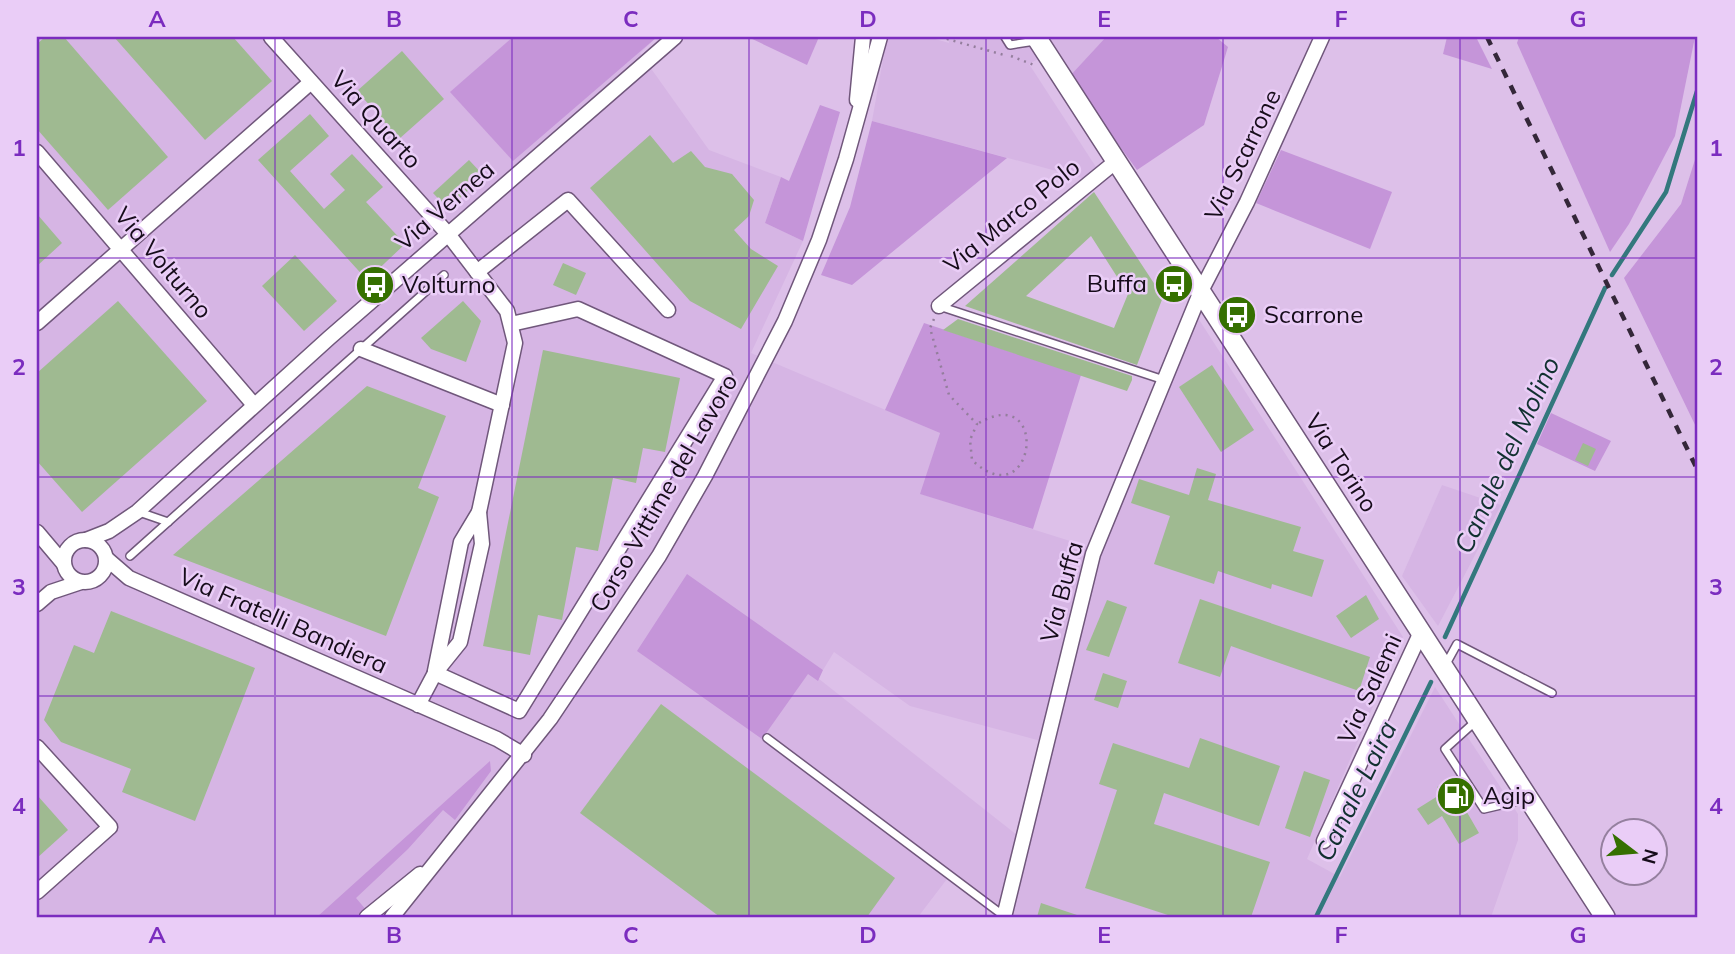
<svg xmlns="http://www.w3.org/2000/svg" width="1735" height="954" font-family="Mulish,sans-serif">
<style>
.built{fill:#d6b5e4;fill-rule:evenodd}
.green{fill:#c595d9}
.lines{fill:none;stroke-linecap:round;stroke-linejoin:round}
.stream{stroke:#33787d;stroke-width:4.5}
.building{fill:#9fba91;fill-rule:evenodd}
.service-casing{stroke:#70577b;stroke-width:10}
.minor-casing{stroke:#70577b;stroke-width:17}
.secondary-casing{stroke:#70577b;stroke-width:22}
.path{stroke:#947e9d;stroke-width:2.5;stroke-dasharray:2 5;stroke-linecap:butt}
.service{stroke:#fff;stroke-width:7}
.minor{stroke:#fff;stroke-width:14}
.secondary{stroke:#fff;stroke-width:19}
.rail{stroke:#342739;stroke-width:4.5;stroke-dasharray:9 9;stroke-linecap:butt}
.grid{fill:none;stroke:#7b2cbf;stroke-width:2;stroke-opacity:0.55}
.labels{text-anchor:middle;stroke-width:5;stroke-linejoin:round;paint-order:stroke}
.street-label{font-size:24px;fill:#160c1a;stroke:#eacdf7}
.poi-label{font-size:24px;fill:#160c1a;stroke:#eacdf7;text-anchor:start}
.water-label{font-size:26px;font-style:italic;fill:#113030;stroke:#eacdf7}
.neatline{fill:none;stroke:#7b2cbf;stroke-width:2.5}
.grid-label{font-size:23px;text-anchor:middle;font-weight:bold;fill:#7b2cbf}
</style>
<rect width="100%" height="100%" fill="#ddc0e9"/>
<!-- built -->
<g class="built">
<path d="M37,37h620l-17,16 69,97 72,27 -16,46 38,18 -52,112 189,80 -19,61 181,57 41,-111 55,-122 205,319 -96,222 33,18 95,-190 83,127v26l-27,77h-495l-49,-38 -29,38h-881zM687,575l136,95 11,-18 76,54 131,35 -24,94z"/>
<polygon points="887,37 928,37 949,43 948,37 1025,37 1038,59 1029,64 1096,167 1082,178 872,121"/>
<polygon points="1044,37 1106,37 1069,77"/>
<polygon points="1442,485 1501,505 1438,626 1402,576"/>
</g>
<!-- green -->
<g class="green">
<polygon points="513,37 657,37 513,161 450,92"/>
<polygon points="748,37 819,37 807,65"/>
<polygon points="1106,37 1216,37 1228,47 1204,125 1137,170 1069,77"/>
<polygon points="1447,37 1476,37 1492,69 1443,54"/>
<polygon points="1519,37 1695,37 1675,136 1629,224 1610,252 1517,43"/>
<polygon points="820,105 840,112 803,241 765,223 781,177 789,181"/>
<polygon points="872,121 1007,158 852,285 821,275 850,207"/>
<polygon points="1281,150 1392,192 1370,249 1256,203"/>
<polygon points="1698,150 1698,431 1624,278 1681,204"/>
<polygon points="924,323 1081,375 1033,529 920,494 940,433 885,410"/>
<polygon points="1551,413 1611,441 1595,471 1537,444"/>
<polygon points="687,574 823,670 818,681 808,674 762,739 637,651"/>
<polygon points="490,761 491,771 455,820 443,810 408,849 356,898 367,911 357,917 317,917"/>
</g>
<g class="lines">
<!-- stream -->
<g class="stream">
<polyline points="1612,275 1666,192 1698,88"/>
<polyline points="1445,637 1605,288"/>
<polyline points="1316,917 1431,682"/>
</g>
</g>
<!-- building -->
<g class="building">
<polygon points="45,37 64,37 168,157 108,210 37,129 37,44"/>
<polygon points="114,37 233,37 272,81 205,140"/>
<polygon points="402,51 444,99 399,139 357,91"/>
<polygon points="310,114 329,136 290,171 324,209 345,190 330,174 352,154 383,187 366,202 405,244 367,280 258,160"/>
<polygon points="650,135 673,163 691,151 705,167 732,174 754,200 749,216 734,230 751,249 778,266 741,329 690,301 590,188"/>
<polygon points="469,160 484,176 448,209 433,193"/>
<path d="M1094,192l69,105 -26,68 -172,-59zM1091,236l37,58 -14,34 -88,-32z"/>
<polygon points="37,214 62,243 37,266"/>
<polygon points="295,255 337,301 304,331 262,286"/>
<polygon points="563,263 586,273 576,295 553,285"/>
<polygon points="118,301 207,401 82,512 37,461 37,373"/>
<polygon points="463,301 481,321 466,362 431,349 421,338"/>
<polygon points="958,319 1132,376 1132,380 1127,391 943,330"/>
<polygon points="543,350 680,378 665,452 643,448 636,483 613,478 598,551 576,547 562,620 538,615 530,655 483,646"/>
<polygon points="1212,365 1254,430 1221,452 1179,387"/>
<polygon points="367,386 446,416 418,488 439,497 386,636 173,555"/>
<polygon points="1583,443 1596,449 1588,466 1575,460"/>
<polygon points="1197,468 1216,474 1208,500 1301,527 1293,551 1324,560 1312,597 1272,584 1271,589 1218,571 1214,584 1154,564 1170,516 1131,503 1139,479 1189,495"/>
<polygon points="1366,595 1379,619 1351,638 1336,616"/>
<polygon points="1200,599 1370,657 1359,691 1231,646 1220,677 1178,663"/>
<polygon points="1107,600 1127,607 1109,657 1086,650"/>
<polygon points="111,611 255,668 195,821 122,792 131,769 61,742 44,720 74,645 94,653"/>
<polygon points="1103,673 1127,681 1118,708 1094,700"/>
<polygon points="661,704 895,878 867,917 720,917 580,813"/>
<polygon points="1200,738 1280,766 1259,826 1164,793 1154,824 1270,862 1251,917 1174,917 1085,888 1117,790 1099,784 1113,743 1189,768"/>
<polygon points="1304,771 1330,780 1310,837 1285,828"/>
<polygon points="1455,776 1465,790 1457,795 1479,833 1459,844 1442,816 1428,825 1417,809 1441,794 1437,787"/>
<polygon points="37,795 68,830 37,858"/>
<polygon points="1041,903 1077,915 1077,917 1037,917"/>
</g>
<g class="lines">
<!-- service casing -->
<g class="service-casing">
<g id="service">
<polyline points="1005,37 1010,45 1035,41"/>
<polyline points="939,306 1164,380"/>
<polyline points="139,512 168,522"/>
<polyline points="130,556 444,275"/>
<polyline points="1446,664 1457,644 1552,693"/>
<polyline points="1477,720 1445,749 1484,809 1527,799"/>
<polyline points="767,738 1004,916"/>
</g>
</g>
<!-- minor casing -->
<g class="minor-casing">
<g id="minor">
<polyline points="271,37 448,234 507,311 515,343 479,512 482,544 460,642 435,673 418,705"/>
<polyline points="857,100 863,37"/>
<polyline points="37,152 254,405"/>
<polyline points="477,272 568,200 668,310"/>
<polyline points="939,306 1114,163"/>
<polyline points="37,323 311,82"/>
<polyline points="361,349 502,405"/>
<polyline points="37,532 64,564"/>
<circle cx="85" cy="561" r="21"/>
<polyline points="86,540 109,531 137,512 329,338 675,37"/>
<polyline points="107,559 129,578 497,739 524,755"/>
<polyline points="37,604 51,592 81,582"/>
<polyline points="435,671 461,542 479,512"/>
<polyline points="435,673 519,711 725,376 578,309 511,324"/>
<polyline points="37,747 110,827 37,892"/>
<polyline points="1324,841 1421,632"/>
<polyline points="367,917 420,874"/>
<polyline points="392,917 550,719 659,556 705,476 785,321 819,240 846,159 880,37"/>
<polyline points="1004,917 1093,554 1201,291 1247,202 1322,37"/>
</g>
</g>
<!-- secondary casing -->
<g class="secondary-casing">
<polyline id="secondary" points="1036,37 1605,917"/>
</g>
<!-- path -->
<g class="path">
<polyline points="940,37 1004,55"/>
<polyline points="1011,56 1034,65"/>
<path d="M934,319l-4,9 19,67 28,29 -7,16 2,20c63,60 80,-81 5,-36"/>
</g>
<!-- service -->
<use href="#service" class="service"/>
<!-- minor -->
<use href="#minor" class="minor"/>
<!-- secondary -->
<use href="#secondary" class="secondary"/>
<!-- rail -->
<polyline class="rail" points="1487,37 1698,471"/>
</g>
<!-- grid -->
<path class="grid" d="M275,37v880M512,37v880M749,37v880M986,37v880M1223,37v880M1460,37v880M37,258h1661M37,477h1661M37,696h1661"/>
<!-- icons -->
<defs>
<g id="bus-disc" transform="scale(2.0125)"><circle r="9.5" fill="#357000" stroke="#eacdf7"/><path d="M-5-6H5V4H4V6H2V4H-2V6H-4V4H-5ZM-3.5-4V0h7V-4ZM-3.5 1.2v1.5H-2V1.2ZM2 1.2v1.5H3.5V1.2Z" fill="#fff"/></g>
<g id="fuel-disc" transform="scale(2.0125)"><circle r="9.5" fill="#357000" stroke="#eacdf7"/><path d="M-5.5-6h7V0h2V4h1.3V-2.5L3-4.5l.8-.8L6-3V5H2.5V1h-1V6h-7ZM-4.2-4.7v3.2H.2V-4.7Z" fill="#fff"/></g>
</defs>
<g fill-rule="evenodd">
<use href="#bus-disc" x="1174" y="284"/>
<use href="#bus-disc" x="375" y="285"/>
<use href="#bus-disc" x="1237" y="315"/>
<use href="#fuel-disc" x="1456" y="796"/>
</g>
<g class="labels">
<!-- street labels -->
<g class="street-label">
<text transform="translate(376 120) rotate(48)" y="8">Via Quarto</text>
<text transform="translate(1243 155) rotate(-64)" y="8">Via Scarrone</text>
<text transform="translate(445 206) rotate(-41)" y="8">Via Vernea</text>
<text transform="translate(1012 216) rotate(-39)" y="8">Via Marco Polo</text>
<text transform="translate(163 263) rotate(50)" y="8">Via Volturno</text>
<text transform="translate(1341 463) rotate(57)" y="8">Via Torino</text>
<text transform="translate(664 493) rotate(-60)" y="8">Corso Vittime del Lavoro</text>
<text transform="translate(1062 592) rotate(-75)" y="8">Via Buffa</text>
<text transform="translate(283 621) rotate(24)" y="8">Via Fratelli Bandiera</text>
<text transform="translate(1370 689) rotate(-65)" y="8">Via Salemi</text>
</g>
<!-- poi labels -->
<g class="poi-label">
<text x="1147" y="292" text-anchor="end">Buffa</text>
<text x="402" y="293">Volturno</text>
<text x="1264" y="323">Scarrone</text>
<text x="1483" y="804">Agip</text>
</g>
<!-- water labels -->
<g class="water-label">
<text transform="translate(1507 455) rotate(-65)" y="9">Canale del Molino</text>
<text transform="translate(1356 791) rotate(-64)" y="9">Canale Laira</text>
</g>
</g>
<!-- border -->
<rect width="1735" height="954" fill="none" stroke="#eacdf7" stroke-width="77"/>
<!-- north arrow -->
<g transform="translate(1634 852) rotate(106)"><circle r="33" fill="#eacdf7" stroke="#95809f" stroke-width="2"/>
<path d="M0-5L12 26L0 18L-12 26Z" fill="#357000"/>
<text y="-10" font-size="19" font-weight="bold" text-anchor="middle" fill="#160c1a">N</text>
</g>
<rect x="38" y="38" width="1658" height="878" class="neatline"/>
<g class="grid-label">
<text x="157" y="27">A</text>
<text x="394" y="27">B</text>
<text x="631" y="27">C</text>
<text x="868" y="27">D</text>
<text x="1104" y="27">E</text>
<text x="1341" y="27">F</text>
<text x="1578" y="27">G</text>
<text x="19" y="156">1</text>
<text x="1716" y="156">1</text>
<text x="19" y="375">2</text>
<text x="1716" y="375">2</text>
<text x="19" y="595">3</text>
<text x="1716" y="595">3</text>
<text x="19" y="814">4</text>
<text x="1716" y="814">4</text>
<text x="157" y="943">A</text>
<text x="394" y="943">B</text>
<text x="631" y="943">C</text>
<text x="868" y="943">D</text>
<text x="1104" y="943">E</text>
<text x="1341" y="943">F</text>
<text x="1578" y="943">G</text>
</g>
</svg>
